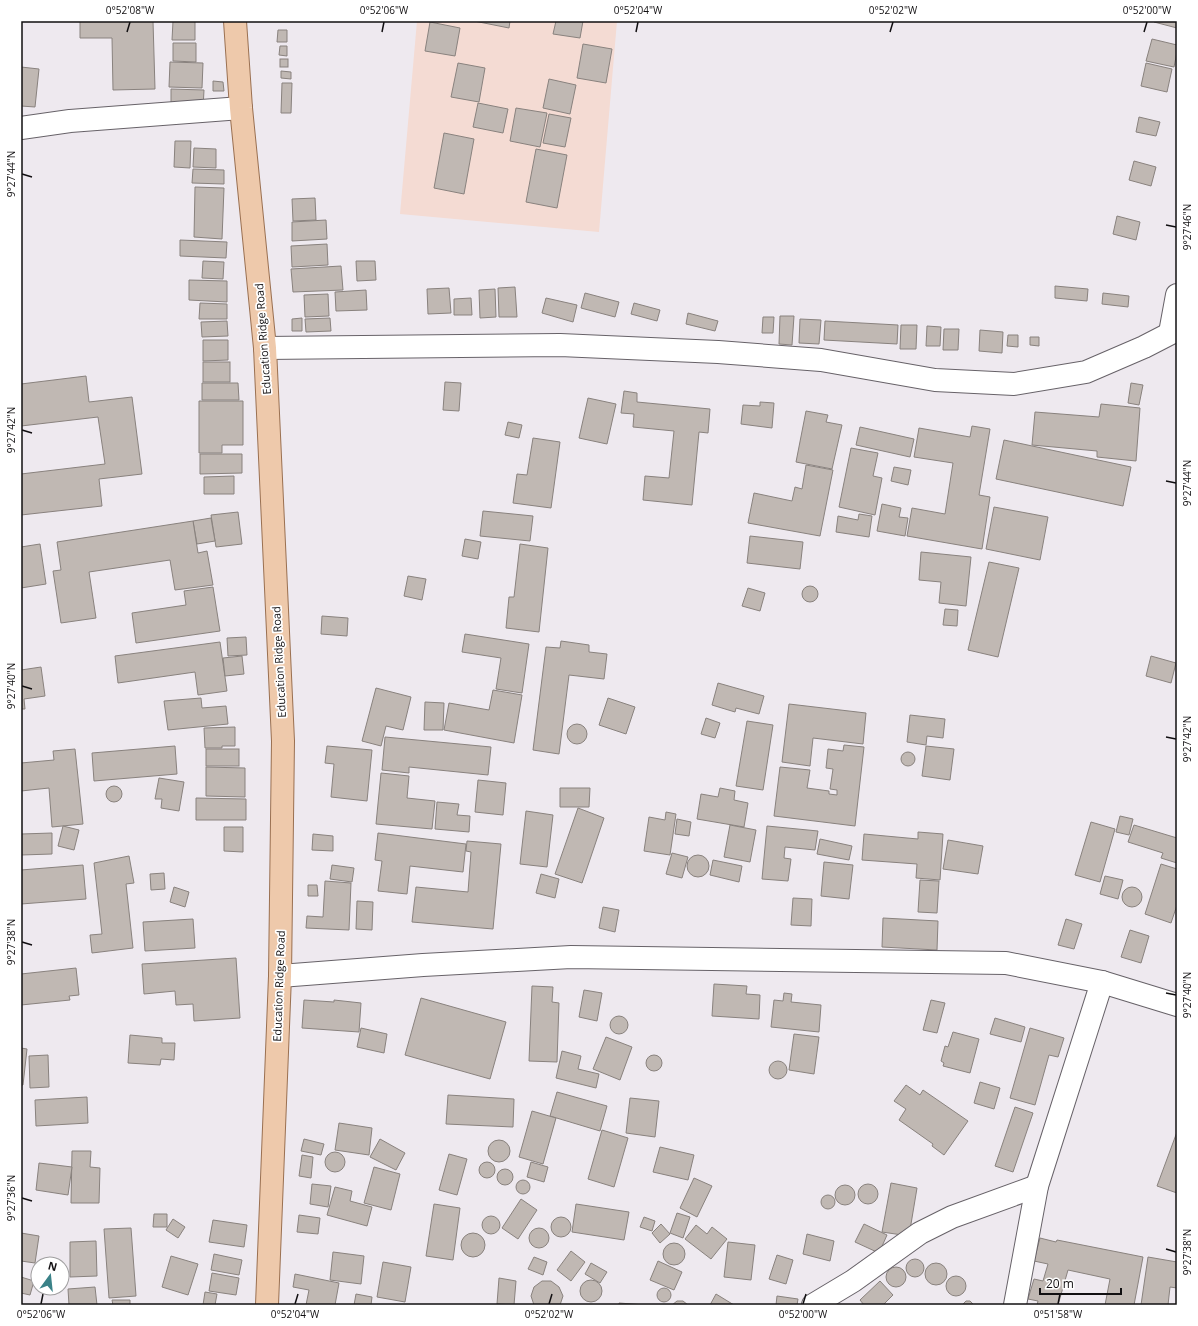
<svg xmlns="http://www.w3.org/2000/svg" width="1198" height="1326" font-family="'Open Sans',sans-serif">
<style>
.education{fill:#f4dbd3}
.building{fill:#c0b8b3;stroke:#89827e}
.lines{fill:none;stroke-linecap:round;stroke-linejoin:round}
.minor-casing{stroke:#676268;stroke-width:24}
.major-casing{stroke:#9a7051;stroke-width:24}
.minor{stroke:#fff;stroke-width:22}
.major{stroke:#eec9ab;stroke-width:22}
.ticks{fill:none;stroke:#110f11;stroke-width:1.5}
.labels{text-anchor:middle;stroke-width:3.5;stroke-linejoin:round;paint-order:stroke}
.street-label{font-size:11px;fill:#110f11;stroke:#fff}
.neatline{fill:none;stroke:#110f11;stroke-width:1.5}
.ticks-label{font-size:10px;text-anchor:middle;fill:#110f11}
</style>
<rect width="100%" height="100%" fill="#eee9ef"/>
<!-- education -->
<polygon class="education" points="417,21 617,21 599,232 400,214"/>
<!-- building -->
<g class="building">
<polygon points="80,21 153,21 155,89 113,90 112,38 80,38"/>
<polygon points="173,21 195,21 195,40 172,40"/>
<polygon points="474,21 510,21 509,28"/>
<polygon points="556,21 583,21 580,38 553,34"/>
<polygon points="1154,21 1177,21 1177,28 1154,22"/>
<polygon points="430,22 460,28 455,56 425,51"/>
<polygon points="278,30 287,30 287,42 277,42"/>
<polygon points="1152,39 1177,45 1177,52 1174,67 1146,61"/>
<polygon points="173,43 196,43 196,62 173,61"/>
<polygon points="583,44 612,49 606,83 577,78"/>
<polygon points="280,46 287,46 287,56 279,55"/>
<rect x="280" y="59" width="8" height="8"/>
<polygon points="170,62 203,63 202,88 169,87"/>
<polygon points="458,63 485,68 479,102 451,97"/>
<polygon points="1146,63 1172,69 1167,92 1141,86"/>
<polygon points="21,67 39,69 35,107 21,106"/>
<polygon points="281,71 291,72 291,79 281,78"/>
<polygon points="549,79 576,85 570,114 543,108"/>
<polygon points="213,81 223,82 224,91 213,91"/>
<polygon points="282,83 292,83 291,113 281,113"/>
<polygon points="171,89 204,90 203,109 171,108"/>
<polygon points="478,103 508,109 503,133 473,127"/>
<polygon points="516,108 547,113 540,147 510,141"/>
<polygon points="549,114 571,118 565,147 543,143"/>
<polygon points="1139,117 1160,122 1156,136 1136,132"/>
<polygon points="444,133 474,139 464,194 434,188"/>
<polygon points="175,141 191,141 190,168 174,167"/>
<polygon points="194,148 216,149 216,168 193,167"/>
<polygon points="536,149 567,155 557,208 526,202"/>
<polygon points="1134,161 1156,167 1151,186 1129,180"/>
<polygon points="193,169 224,170 224,184 192,183"/>
<polygon points="195,187 224,188 222,239 194,237"/>
<polygon points="315,198 316,220 293,221 292,199"/>
<polygon points="1117,216 1140,222 1136,240 1113,234"/>
<polygon points="326,220 327,239 292,241 292,222"/>
<polygon points="180,240 227,242 226,258 180,256"/>
<polygon points="327,244 328,265 292,267 291,246"/>
<polygon points="203,261 224,262 223,279 202,278"/>
<polygon points="356,261 375,261 376,280 357,281"/>
<polygon points="341,266 343,290 293,292 291,269"/>
<polygon points="189,280 227,281 227,302 189,300"/>
<polygon points="1055,286 1088,289 1087,301 1055,298"/>
<polygon points="515,287 517,317 499,317 498,288"/>
<polygon points="449,288 451,313 428,314 427,289"/>
<polygon points="495,289 496,317 480,318 479,290"/>
<polygon points="366,290 367,310 336,311 335,292"/>
<polygon points="585,293 619,302 615,317 581,308"/>
<polygon points="1103,293 1129,296 1128,307 1102,304"/>
<polygon points="328,294 329,316 305,317 304,295"/>
<polygon points="471,298 472,315 454,315 454,299"/>
<polygon points="546,298 577,305 573,322 542,313"/>
<polygon points="200,303 227,304 227,319 199,319"/>
<polygon points="634,303 660,310 657,321 631,314"/>
<polygon points="688,313 718,321 715,331 686,324"/>
<polygon points="780,316 794,316 792,345 779,344"/>
<polygon points="763,317 774,317 773,333 762,333"/>
<polygon points="302,318 302,331 292,331 292,319"/>
<polygon points="330,318 331,331 306,332 305,319"/>
<polygon points="800,319 821,320 819,344 799,343"/>
<polygon points="227,321 228,336 202,337 201,322"/>
<polygon points="825,321 898,325 897,344 824,340"/>
<polygon points="901,325 917,325 916,349 900,349"/>
<polygon points="927,326 941,327 940,346 926,346"/>
<polygon points="944,329 959,329 958,350 943,350"/>
<polygon points="980,330 1003,332 1002,353 979,351"/>
<polygon points="1008,335 1018,335 1018,347 1007,346"/>
<polygon points="1030,337 1039,337 1039,346 1030,345"/>
<polygon points="203,340 228,340 228,360 203,361"/>
<rect x="203" y="362" width="27" height="20"/>
<polygon points="86,376 89,402 132,397 142,474 99,479 102,506 21,515 21,474 105,464 98,417 21,426 21,384"/>
<polygon points="445,382 461,383 459,411 443,410"/>
<polygon points="202,383 238,383 239,400 202,400"/>
<polygon points="1131,383 1143,385 1139,405 1128,403"/>
<polygon points="624,391 637,393 637,402 710,409 708,433 699,432 692,505 643,500 645,476 669,478 674,431 633,427 634,414 621,413"/>
<polygon points="588,398 616,404 607,444 579,438"/>
<polygon points="199,401 243,401 243,445 222,445 222,453 199,453"/>
<polygon points="760,402 774,403 772,428 741,424 743,405 760,406"/>
<polygon points="1101,404 1140,408 1136,461 1097,457 1097,451 1032,445 1035,412 1099,417"/>
<polygon points="806,411 828,415 826,422 842,425 832,469 796,462"/>
<polygon points="508,422 522,425 519,438 505,435"/>
<polygon points="972,426 990,429 979,495 990,497 982,549 907,536 912,508 945,514 953,463 914,457 919,428 970,437"/>
<polygon points="860,427 914,439 910,457 856,445"/>
<polygon points="533,438 560,442 551,508 513,503 517,474 527,475"/>
<polygon points="1004,440 1131,467 1123,506 996,479"/>
<polygon points="851,448 878,453 873,476 882,478 875,515 839,507"/>
<polygon points="200,454 242,454 242,473 200,474"/>
<polygon points="806,465 833,470 820,536 748,523 754,493 792,501 795,487 802,489"/>
<polygon points="894,467 911,470 908,485 891,481"/>
<polygon points="234,476 234,494 204,494 204,477"/>
<polygon points="882,504 901,508 899,517 908,518 905,536 877,531"/>
<polygon points="994,507 1048,517 1040,560 986,549"/>
<polygon points="483,511 533,516 530,541 480,536"/>
<polygon points="238,512 242,544 216,547 211,515"/>
<polygon points="859,514 872,516 869,537 836,532 838,516 858,520"/>
<polygon points="211,518 215,541 197,544 193,521"/>
<polygon points="193,521 198,553 207,551 213,585 175,590 170,560 89,572 96,618 61,623 53,571 61,570 57,542"/>
<polygon points="750,536 803,542 800,569 747,563"/>
<polygon points="465,539 481,542 478,559 462,556"/>
<polygon points="40,544 46,584 21,588 21,547"/>
<polygon points="520,544 548,548 539,632 506,628 509,597 514,597"/>
<polygon points="921,552 971,557 966,606 939,603 941,582 919,580"/>
<polygon points="989,562 1019,568 998,657 968,650"/>
<polygon points="408,576 426,579 422,600 404,596"/>
<circle cx="810" cy="594" r="8"/>
<polygon points="213,587 220,631 136,643 132,613 186,605 184,591"/>
<polygon points="748,588 765,593 760,611 742,606"/>
<polygon points="945,609 958,610 957,626 943,625"/>
<polygon points="322,616 348,618 347,636 321,634"/>
<polygon points="465,634 529,644 522,693 496,689 501,658 462,652"/>
<polygon points="246,637 247,655 228,656 227,638"/>
<polygon points="561,641 589,645 589,652 607,654 604,679 569,675 559,754 533,750 546,647 560,648"/>
<polygon points="220,642 227,691 198,695 195,672 118,683 115,656"/>
<polygon points="242,656 244,674 225,676 223,658"/>
<polygon points="1151,656 1176,663 1171,683 1146,676"/>
<polygon points="41,667 45,696 24,699 25,709 21,709 21,670"/>
<polygon points="718,683 764,696 759,714 736,708 735,712 712,705"/>
<polygon points="376,688 411,697 403,730 386,726 381,746 362,741"/>
<polygon points="493,690 522,695 514,743 444,730 449,703 489,710"/>
<polygon points="201,698 202,708 226,706 228,724 168,730 164,701"/>
<polygon points="608,698 635,707 626,734 599,725"/>
<polygon points="425,702 444,703 443,730 424,730"/>
<polygon points="789,704 866,713 863,744 813,738 810,766 782,762"/>
<polygon points="910,715 945,719 943,738 927,736 926,745 907,742"/>
<polygon points="706,718 720,723 715,738 701,734"/>
<polygon points="747,721 773,725 763,790 736,786"/>
<circle cx="577" cy="734" r="10"/>
<polygon points="235,727 235,746 222,746 222,748 205,748 204,728"/>
<polygon points="385,737 491,747 488,775 409,767 409,773 382,770"/>
<polygon points="844,745 864,747 855,826 774,816 780,767 810,770 807,788 829,791 829,794 837,795 837,790 830,789 833,769 826,768 828,749 843,751"/>
<polygon points="175,746 177,774 94,781 92,753"/>
<polygon points="327,746 372,750 367,801 331,797 334,764 325,763"/>
<polygon points="926,746 954,749 950,780 922,776"/>
<polygon points="75,749 83,824 52,827 49,788 21,791 21,763 54,760 53,751"/>
<rect x="206" y="749" width="33" height="17"/>
<circle cx="908" cy="759" r="7"/>
<polygon points="206,767 245,768 245,797 206,796"/>
<polygon points="381,773 409,776 407,798 435,801 432,829 376,824"/>
<polygon points="159,778 184,782 179,811 161,808 162,799 155,799"/>
<polygon points="478,780 506,783 503,815 475,812"/>
<circle cx="114" cy="794" r="8"/>
<polygon points="560,788 590,788 589,807 560,807"/>
<polygon points="720,788 735,791 734,800 748,803 744,827 697,819 701,794 718,797"/>
<polygon points="196,798 246,799 246,820 196,820"/>
<polygon points="437,802 459,804 457,815 470,816 469,832 435,829"/>
<polygon points="578,808 604,818 582,883 555,874"/>
<polygon points="526,811 553,815 547,867 520,864"/>
<polygon points="666,812 676,814 670,855 644,851 649,817 665,820"/>
<polygon points="1120,816 1133,819 1129,835 1116,832"/>
<polygon points="677,819 691,822 689,836 675,834"/>
<polygon points="1091,822 1115,829 1100,882 1075,875"/>
<polygon points="730,825 756,830 750,862 724,857"/>
<polygon points="1134,825 1177,838 1177,863 1161,858 1163,853 1128,842"/>
<polygon points="63,826 79,830 74,850 58,846"/>
<polygon points="767,826 818,831 815,850 785,847 784,858 791,859 788,881 762,879"/>
<polygon points="224,827 243,827 243,852 224,851"/>
<polygon points="918,832 943,834 940,880 916,878 917,864 862,860 864,834 918,839"/>
<polygon points="52,833 52,854 21,855 21,834"/>
<polygon points="378,833 466,844 463,872 410,866 407,894 378,891 382,861 375,860"/>
<polygon points="313,834 333,836 333,851 312,850"/>
<polygon points="820,839 852,846 849,860 817,854"/>
<polygon points="948,840 983,846 978,874 943,869"/>
<polygon points="467,841 501,844 493,929 412,922 416,887 468,892 471,852 466,851"/>
<polygon points="672,853 688,857 682,878 666,874"/>
<circle cx="698" cy="866" r="11"/>
<polygon points="129,856 134,883 126,884 133,948 92,953 90,935 102,934 94,863"/>
<polygon points="713,860 742,866 739,882 710,875"/>
<polygon points="824,862 853,865 849,899 821,896"/>
<polygon points="1161,864 1177,869 1177,905 1171,923 1145,914"/>
<polygon points="83,865 86,899 21,904 21,870"/>
<polygon points="332,865 354,868 352,882 330,879"/>
<polygon points="164,873 165,889 151,890 150,874"/>
<polygon points="541,874 559,879 555,898 536,893"/>
<polygon points="1105,876 1123,880 1118,899 1100,894"/>
<polygon points="920,880 939,881 937,913 918,912"/>
<polygon points="325,881 351,883 349,930 306,928 307,916 323,917"/>
<polygon points="308,885 317,885 318,896 308,896"/>
<circle cx="1132" cy="897" r="10"/>
<polygon points="174,887 189,892 185,907 170,902"/>
<polygon points="793,898 812,899 811,926 791,925"/>
<polygon points="357,901 373,902 372,930 356,929"/>
<polygon points="603,907 619,910 615,932 599,928"/>
<polygon points="883,918 938,921 937,950 882,947"/>
<polygon points="193,919 195,948 145,951 143,922"/>
<polygon points="1066,919 1082,924 1074,949 1058,945"/>
<polygon points="1130,930 1149,936 1141,963 1121,957"/>
<polygon points="236,958 240,1018 194,1021 193,1004 176,1005 175,991 144,994 142,964"/>
<polygon points="76,968 79,995 69,996 70,1000 21,1005 21,974"/>
<polygon points="714,984 747,986 746,994 760,995 759,1019 712,1016"/>
<polygon points="532,986 553,987 552,1002 559,1003 557,1062 529,1061"/>
<polygon points="584,990 602,993 597,1021 579,1017"/>
<polygon points="784,993 792,994 791,1002 821,1005 819,1032 771,1027 774,1000 783,1001"/>
<polygon points="421,998 506,1022 490,1079 405,1055"/>
<polygon points="304,1000 334,1002 334,1000 361,1003 359,1032 302,1028"/>
<polygon points="931,1000 945,1003 937,1033 923,1030"/>
<circle cx="619" cy="1025" r="9"/>
<polygon points="995,1018 1025,1027 1021,1042 990,1034"/>
<polygon points="361,1028 387,1034 384,1053 357,1047"/>
<polygon points="1030,1028 1064,1038 1058,1057 1049,1055 1035,1105 1010,1098"/>
<polygon points="953,1032 979,1039 970,1073 943,1066 944,1063 941,1061 945,1046 948,1047"/>
<polygon points="794,1034 819,1037 814,1074 789,1070"/>
<polygon points="130,1035 162,1038 162,1043 175,1043 174,1060 161,1059 160,1065 128,1063"/>
<polygon points="606,1037 632,1047 620,1080 593,1069"/>
<polygon points="21,1048 27,1049 23,1085 21,1085"/>
<polygon points="562,1051 581,1056 578,1069 599,1074 596,1088 556,1078"/>
<polygon points="48,1055 49,1087 30,1088 29,1056"/>
<circle cx="654" cy="1063" r="8"/>
<circle cx="778" cy="1070" r="9"/>
<polygon points="980,1082 1000,1088 994,1109 974,1103"/>
<polygon points="906,1085 920,1095 923,1090 968,1121 944,1155 932,1146 933,1144 899,1120 906,1109 894,1101"/>
<polygon points="557,1092 607,1106 600,1131 550,1116"/>
<polygon points="448,1095 514,1099 513,1127 446,1124"/>
<polygon points="87,1097 88,1123 36,1126 35,1100"/>
<polygon points="630,1098 659,1101 655,1137 626,1133"/>
<polygon points="1015,1107 1033,1113 1013,1172 995,1166"/>
<polygon points="532,1111 556,1118 543,1164 519,1157"/>
<polygon points="339,1123 372,1128 369,1155 335,1150"/>
<polygon points="602,1130 628,1138 614,1187 588,1179"/>
<polygon points="1177,1132 1177,1193 1157,1186"/>
<polygon points="304,1139 324,1144 321,1155 301,1151"/>
<polygon points="380,1139 405,1153 396,1170 370,1157"/>
<circle cx="499" cy="1151" r="11"/>
<polygon points="660,1147 694,1155 688,1180 653,1172"/>
<polygon points="72,1151 91,1151 90,1167 100,1168 99,1203 71,1203"/>
<circle cx="335" cy="1162" r="10"/>
<polygon points="449,1154 467,1159 457,1195 439,1190"/>
<polygon points="302,1155 313,1157 311,1178 299,1176"/>
<polygon points="531,1162 548,1167 544,1182 527,1177"/>
<circle cx="487" cy="1170" r="8"/>
<polygon points="39,1163 72,1167 68,1195 36,1190"/>
<polygon points="374,1167 400,1174 391,1210 364,1203"/>
<circle cx="505" cy="1177" r="8"/>
<polygon points="694,1178 712,1186 697,1217 680,1208"/>
<circle cx="523" cy="1187" r="7"/>
<polygon points="891,1183 917,1188 909,1236 882,1232"/>
<polygon points="312,1184 331,1186 328,1207 310,1204"/>
<circle cx="868" cy="1194" r="10"/>
<circle cx="845" cy="1195" r="10"/>
<polygon points="335,1187 352,1191 350,1201 372,1207 367,1226 327,1215"/>
<circle cx="828" cy="1202" r="7"/>
<polygon points="521,1199 537,1210 518,1239 502,1228"/>
<polygon points="434,1204 460,1208 453,1260 426,1256"/>
<polygon points="576,1204 629,1212 624,1240 572,1232"/>
<polygon points="677,1213 690,1217 683,1238 670,1233"/>
<polygon points="154,1214 167,1214 167,1227 153,1227"/>
<polygon points="299,1215 320,1218 318,1234 297,1232"/>
<circle cx="491" cy="1225" r="9"/>
<polygon points="644,1217 655,1221 652,1231 640,1227"/>
<circle cx="561" cy="1227" r="10"/>
<polygon points="173,1219 185,1227 178,1238 166,1230"/>
<polygon points="213,1220 247,1225 244,1247 209,1242"/>
<polygon points="661,1224 670,1234 660,1243 652,1233"/>
<polygon points="864,1224 887,1235 879,1253 855,1242"/>
<polygon points="696,1225 707,1234 712,1227 727,1239 711,1259 685,1239"/>
<circle cx="539" cy="1238" r="10"/>
<polygon points="131,1228 136,1296 109,1298 104,1229"/>
<circle cx="473" cy="1245" r="12"/>
<polygon points="21,1233 39,1236 35,1263 21,1261"/>
<polygon points="807,1234 834,1241 830,1261 803,1254"/>
<polygon points="1040,1238 1056,1242 1057,1240 1143,1257 1134,1305 1105,1305 1110,1279 1068,1270 1058,1305 1037,1305 1038,1301 1028,1299 1034,1279 1043,1281 1048,1264 1034,1261"/>
<polygon points="96,1241 97,1276 70,1277 70,1242"/>
<polygon points="728,1242 755,1245 751,1280 724,1277"/>
<circle cx="674" cy="1254" r="11"/>
<polygon points="571,1251 585,1262 571,1281 557,1270"/>
<polygon points="333,1252 364,1256 361,1284 330,1280"/>
<polygon points="214,1254 242,1260 239,1275 211,1270"/>
<polygon points="777,1255 793,1260 786,1284 769,1279"/>
<polygon points="171,1256 198,1264 188,1295 162,1287"/>
<polygon points="534,1257 547,1262 543,1275 528,1269"/>
<polygon points="1148,1257 1177,1262 1177,1288 1170,1287 1168,1305 1141,1305"/>
<circle cx="915" cy="1268" r="9"/>
<polygon points="658,1261 682,1272 674,1290 650,1280"/>
<polygon points="383,1262 411,1267 405,1302 377,1297"/>
<polygon points="591,1263 607,1272 600,1283 585,1274"/>
<circle cx="936" cy="1274" r="11"/>
<circle cx="896" cy="1277" r="10"/>
<polygon points="212,1273 239,1278 236,1295 209,1291"/>
<polygon points="295,1274 339,1283 335,1305 306,1305 309,1290 293,1287"/>
<circle cx="956" cy="1286" r="10"/>
<polygon points="21,1277 34,1281 30,1295 21,1293"/>
<polygon points="499,1278 516,1281 514,1305 497,1304"/>
<circle cx="591" cy="1291" r="11"/>
<polygon points="542,1281 551,1281 559,1287 563,1296 560,1305 534,1305 531,1296 534,1287"/>
<polygon points="880,1281 893,1295 883,1305 864,1305 860,1300"/>
<polygon points="95,1287 97,1305 69,1305 68,1289"/>
<circle cx="664" cy="1295" r="7"/>
<polygon points="205,1292 217,1294 215,1305 203,1305"/>
<polygon points="356,1294 372,1297 371,1305 354,1305"/>
<polygon points="716,1294 734,1305 710,1305"/>
<polygon points="777,1296 798,1299 797,1305 776,1305"/>
<polygon points="112,1300 130,1300 130,1305 113,1305"/>
<polygon points="677,1301 683,1301 688,1305 672,1305"/>
<polygon points="966,1301 970,1301 974,1305 962,1305"/>
<polygon points="619,1303 645,1305 619,1305"/>
</g>
<g class="lines">
<!-- minor casing -->
<g class="minor-casing">
<g id="minor">
<polyline points="21,128 70,121 241,108"/>
<polyline points="1170,333 1177,295"/>
<polyline points="265,348 560,345 718,352 821,360 935,380 1014,384 1086,372 1144,347 1177,330"/>
<polyline points="280,976 423,965 571,957 1006,963 1102,982 1177,1005"/>
<polyline points="813,1305 853,1281 920,1233 952,1217 1037,1186"/>
<polyline points="1015,1305 1037,1186 1102,982"/>
</g>
</g>
<!-- major casing -->
<g class="major-casing">
<polyline id="major" points="235,21 241,108 265,348 283,741 280,976 267,1305"/>
</g>
<!-- minor -->
<use href="#minor" class="minor"/>
<!-- major -->
<use href="#major" class="major"/>
</g>
<!-- ticks -->
<path class="ticks" d="M127,32l3,-10M382,32l2,-10M636,32l2,-10M890,32l3,-10M1144,32l3,-10M22,174l10,3M1166,225l10,2M22,430l10,3M1166,481l10,2M22,686l10,3M1166,737l10,2M22,942l10,3M1166,993l10,2M22,1198l10,3M1166,1249l10,3M41,1304l2,-10M295,1304l3,-10M549,1304l3,-10M803,1304l3,-10M1058,1304l2,-10"/>
<g class="labels">
<!-- street labels -->
<g class="street-label">
<text transform="translate(263 339) rotate(-94)" y="4">Education Ridge Road</text>
<text transform="translate(279 662) rotate(-93)" y="4">Education Ridge Road</text>
<text transform="translate(279 986) rotate(-88)" y="4">Education Ridge Road</text>
</g>
</g>
<!-- border -->
<rect width="1198" height="1326" fill="none" stroke="#ffffff" stroke-width="44"/>
<!-- north arrow -->
<g transform="translate(50 1276) rotate(15)"><circle r="19" fill="#ffffff" stroke="#a09fa0"/>
<path d="M0-3L7 15L0 10L-7 15Z" fill="#3a8288"/>
<text y="-6" font-size="11" font-weight="bold" text-anchor="middle" fill="#110f11">N</text>
</g>
<!-- scale -->
<path d="M1040 1288v6h81v-6" fill="none" stroke="#110f11" stroke-width="2"/>
<text x="1046" y="1288" font-size="12" fill="#110f11" stroke="#ffffff" stroke-width="3" paint-order="stroke">20 m</text>
<rect x="22" y="22" width="1154" height="1282" class="neatline"/>
<g class="ticks-label">
<text x="130" y="14">0°52'08"W</text>
<text x="384" y="14">0°52'06"W</text>
<text x="638" y="14">0°52'04"W</text>
<text x="893" y="14">0°52'02"W</text>
<text x="1147" y="14">0°52'00"W</text>
<text transform="translate(11 174) rotate(-90)" y="4">9°27'44"N</text>
<text transform="translate(1187 227) rotate(-90)" y="4">9°27'46"N</text>
<text transform="translate(11 430) rotate(-90)" y="4">9°27'42"N</text>
<text transform="translate(1187 483) rotate(-90)" y="4">9°27'44"N</text>
<text transform="translate(11 686) rotate(-90)" y="4">9°27'40"N</text>
<text transform="translate(1187 739) rotate(-90)" y="4">9°27'42"N</text>
<text transform="translate(11 942) rotate(-90)" y="4">9°27'38"N</text>
<text transform="translate(1187 995) rotate(-90)" y="4">9°27'40"N</text>
<text transform="translate(11 1198) rotate(-90)" y="4">9°27'36"N</text>
<text transform="translate(1187 1252) rotate(-90)" y="4">9°27'38"N</text>
<text x="41" y="1318">0°52'06"W</text>
<text x="295" y="1318">0°52'04"W</text>
<text x="549" y="1318">0°52'02"W</text>
<text x="803" y="1318">0°52'00"W</text>
<text x="1058" y="1318">0°51'58"W</text>
</g>
</svg>
